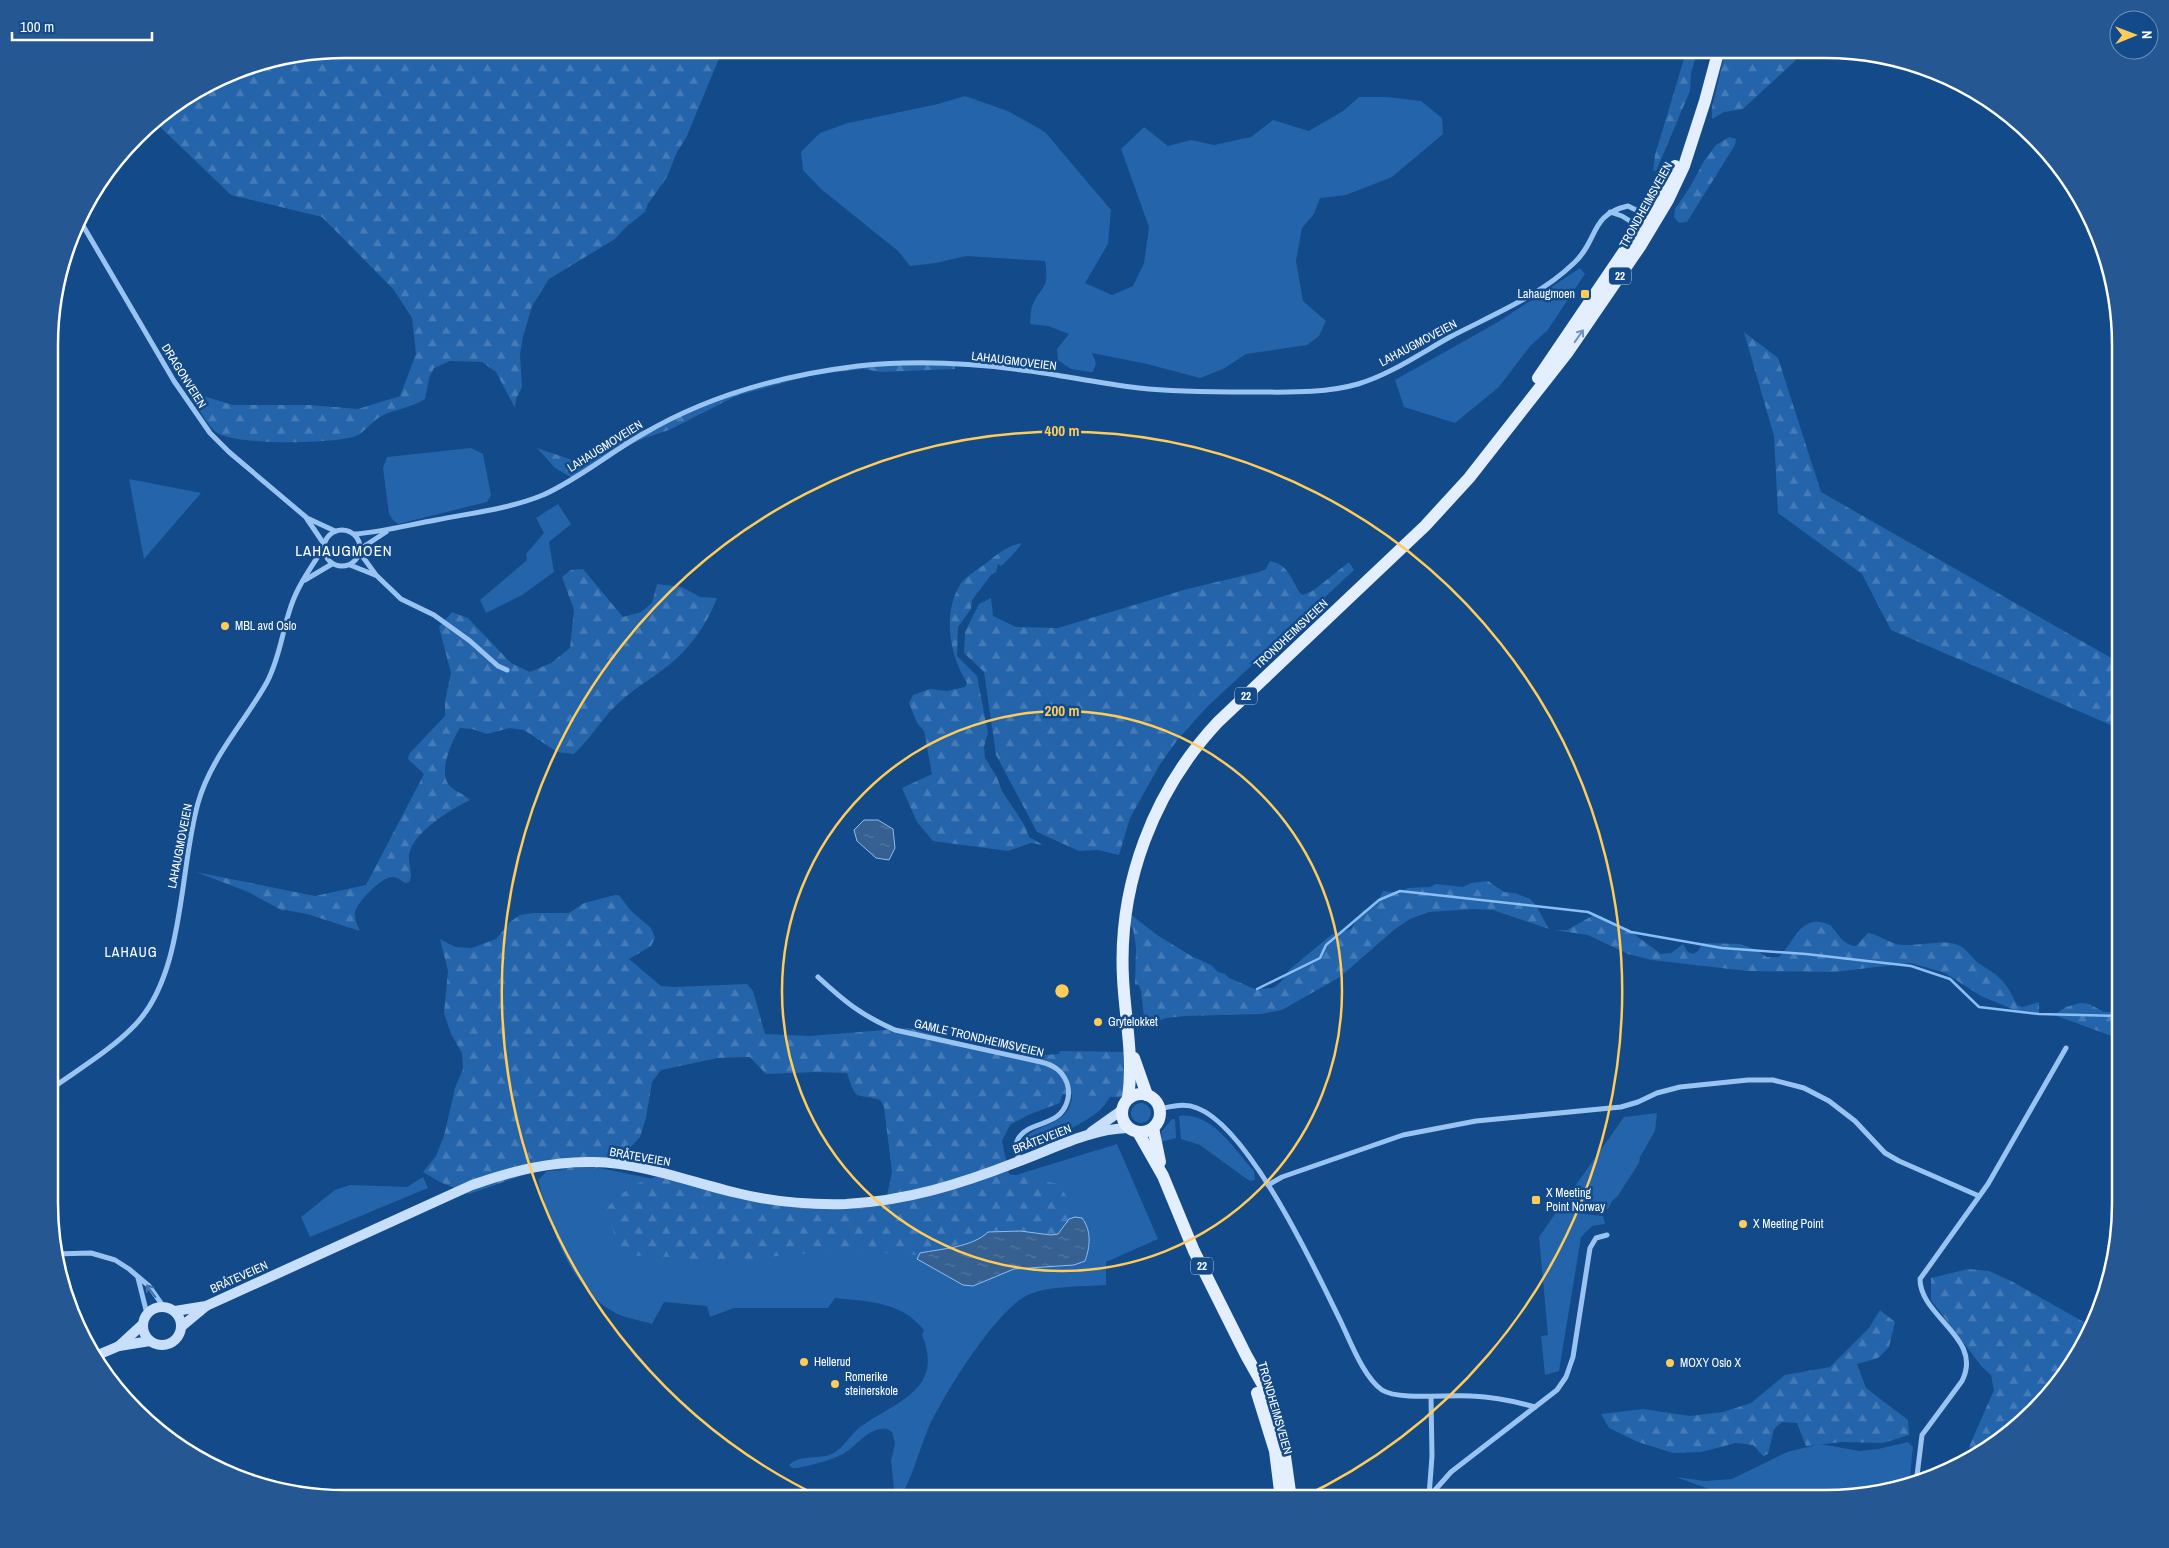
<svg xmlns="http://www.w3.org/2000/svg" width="2169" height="1548" font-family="'Archivo Narrow',sans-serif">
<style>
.green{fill:#2464aa}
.forest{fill:url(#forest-firs)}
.water{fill:url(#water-ripples);stroke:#8bbef4}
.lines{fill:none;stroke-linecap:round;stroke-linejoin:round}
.stream{stroke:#8bbef4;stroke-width:2.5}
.street{stroke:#99c3f1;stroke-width:5}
.secondary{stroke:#c7dffb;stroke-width:10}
.primary{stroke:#e3eeff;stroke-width:12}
.oneway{stroke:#7094bf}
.oneway2{stroke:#4174ae}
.ring{fill:none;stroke:#ffcb59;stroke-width:2.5}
.poi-dot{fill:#ffcb59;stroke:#124a8a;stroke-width:2}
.labels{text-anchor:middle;stroke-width:5;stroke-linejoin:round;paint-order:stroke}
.shield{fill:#124a8a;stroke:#b8c9dc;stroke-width:1}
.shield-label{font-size:11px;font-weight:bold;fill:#fff}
.street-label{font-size:12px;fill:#fff;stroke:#124a8a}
.poi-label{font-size:12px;fill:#fff;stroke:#124a8a;text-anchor:start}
.neighbourhood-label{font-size:14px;letter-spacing:1px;fill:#fff;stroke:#124a8a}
.quarter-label{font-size:15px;letter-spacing:1px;fill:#fff;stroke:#124a8a}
.rim{fill:none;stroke:#fff;stroke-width:2.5}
.centre{fill:#ffcb59;stroke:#124a8a;stroke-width:2.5}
.ring-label{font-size:15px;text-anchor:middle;font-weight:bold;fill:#ffcb59;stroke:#124a8a;stroke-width:5;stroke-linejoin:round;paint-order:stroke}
</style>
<defs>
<pattern id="forest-firs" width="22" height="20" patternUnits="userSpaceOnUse" patternTransform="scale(1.25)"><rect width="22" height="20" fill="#2464aa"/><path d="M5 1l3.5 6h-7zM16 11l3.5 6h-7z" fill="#457bb7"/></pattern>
<pattern id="water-ripples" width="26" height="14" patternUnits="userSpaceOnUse" patternTransform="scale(1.25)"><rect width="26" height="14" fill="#366090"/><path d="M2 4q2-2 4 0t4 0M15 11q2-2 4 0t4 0" fill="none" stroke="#5478a1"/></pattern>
</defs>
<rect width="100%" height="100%" fill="#124a8a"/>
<!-- green -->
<g class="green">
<path d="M965,96l43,15 37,21 66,78 -3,34 -23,39 27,12 21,-9 11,-23 5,-36 -28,-78 23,-22 24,19 23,-6 23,5 37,-8 22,-17 36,11 34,-20 16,-14h28l34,4 21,17 1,16 -51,43 -46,18 -26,3 -6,16 -12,14 -6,33 7,40 23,20 -7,15 -12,9 -61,9 -23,15 -23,9 -53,-14 -55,-11 4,10 -3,9h-3l-19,-3 -13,-9 -1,-11 12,-15 -21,-8 -18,-2c1,-5 0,-12 2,-17 8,-22 18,-15 13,-46l-79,-5 -30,7 -26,3 -12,-15 -77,-62 -18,-19 -2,-18 19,-19 28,-10 90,-19z"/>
<polygon points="1580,268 1585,274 1547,331 1531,345 1499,387 1455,423 1404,407 1395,380 1498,322"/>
<polygon points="471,448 483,454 491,495 487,502 398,524 393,520 389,514 383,468 387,457"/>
<polygon points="129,479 201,493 144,559"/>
<polygon points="558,504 571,524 549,542 554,572 522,595 486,613 480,600 527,560 526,554 544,533 536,518"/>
<path d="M1072,1089l42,2c-6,9 -11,18 -20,24 -20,14 -48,25 -71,31v-6c18,-20 51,-13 49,-51z"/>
<circle cx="1141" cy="1113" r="10"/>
<polygon points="1657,1113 1655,1131 1640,1157 1639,1163 1617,1197 1612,1201 1608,1209 1563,1203 1624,1117"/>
<path d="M1179,1116c33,-5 56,35 75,55l1,9 -5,1 -6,-4 -44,-32 -19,-6z"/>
<polygon points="1172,1119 1175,1119 1176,1138 1161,1142 1162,1131"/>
<path d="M1117,1144l41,95 -52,23v23c-25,2 -52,0 -76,9 -32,12 -88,103 -102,135 -10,24 -15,48 -29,70h-8l3,-9 -3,-29 4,-18 -3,-11 -5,-3c-18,-3 -30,17 -44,25 -14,7 -30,11 -46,14h-5l-3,-3c10,-10 27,-6 40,-10 15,-5 21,-22 34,-30 36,-25 81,-36 59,-90l2,-5c-24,-29 -54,-28 -89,-32l-7,10h-94l-24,9 -3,-11 -43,-4 -12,22c-12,-4 -29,-6 -40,-13 -43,-25 -62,-86 -74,-131l9,-9 53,-3 214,44 176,-29z"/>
<polygon points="423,1177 428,1188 310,1237 301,1217 335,1190 350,1185 407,1187"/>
<polygon points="1557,1211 1603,1216 1605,1224 1592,1226 1581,1237 1559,1371 1545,1375 1541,1336 1548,1335 1539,1237"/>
<polygon points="1908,1442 1913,1447 1909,1486 1901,1489 1846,1497 1828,1492 1823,1499 1729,1499 1717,1492 1676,1477 1705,1481 1732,1479 1787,1452 1820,1444 1860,1451 1878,1449"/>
</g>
<!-- forest -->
<g class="forest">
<path d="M344,49h379l-37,89 -9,14 -10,25 -19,27 -3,8 -19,15 -11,12 -66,40 -17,27 -9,31 -3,17 2,33 -6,12 -1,9 -19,-36 -14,-10 -32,-1 -16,7 -5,10 -4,21c-14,9 -31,10 -45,18 -9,5 -15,15 -24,19 -22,8 -123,10 -140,-4 -8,-6 -18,-25 -24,-34l11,-2 30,9h77l48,4 42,-13 16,-42 -4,-36 -18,-28 -72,-73 -91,-22 -74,-71 -7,-3 81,-50z"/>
<polygon points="1687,49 1698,49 1691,73 1690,91 1656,171 1653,170 1655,155"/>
<polygon points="1726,49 1798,49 1795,61 1743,109 1724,112 1712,119 1712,107"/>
<polygon points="1729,137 1736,139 1735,145 1687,222 1679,223 1674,217 1675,209 1690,187 1704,161 1716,145"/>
<polygon points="1744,332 1778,358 1821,492 2120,663 2120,729 1891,630 1862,574 1778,513 1774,436"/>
<polygon points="884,363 954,363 955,369 881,372 863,369 828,373 808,376 736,396 669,430 645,438 597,460 579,472 574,479 555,468 537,448 578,462 634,434 717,398 756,385 830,370"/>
<path d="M1022,543c-2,4 -17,20 -21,23l-3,-2 -2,8 -5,3 -19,25 -1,9 -13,18 -1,29 20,20 11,57 -4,14 1,11 12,19 5,14 23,35 4,11 14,8 -12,-2 -23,8 -75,-10 -16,-19 -15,-34 30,-14 -8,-43 -7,-8 -8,-20 4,-8 17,-6 17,2 18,-4 2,-4c-18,-29 -25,-70 -6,-100 6,-7 17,-14 24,-19 12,-10 22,-18 37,-21z"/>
<path d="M1270,561c18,3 21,18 30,32l3,2 11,-5 35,-28 5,8 -147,137 -29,32 -19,27 -29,52 -11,37 -21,-5 -19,1 -42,-19 -41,-77 -12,-83 -20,-19 1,-21 14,-28 12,-6 2,18 23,11 42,1 129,-39 72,-17 7,-3z"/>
<path d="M583,569l40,48 18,-5 11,-9 5,-19 25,3 18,10 17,1c-10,27 -29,53 -52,70 -14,11 -30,20 -43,32 -19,16 -30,37 -48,54l-17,-2 -33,-22 -14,-2 -23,6 -15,-5 -12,-1c-8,12 -23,46 -10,58 6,6 14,8 20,14 -20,10 -57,32 -61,55 -1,9 5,20 0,27l-3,1c-5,-2 -8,-6 -14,-6 -10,0 -35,25 -37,35 -1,7 2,13 5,19l-53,-17 -22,-4 -2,1 -35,-19 -52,-20 119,24 51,-11 58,-111 -16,-15 1,-5 36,-38v-15l6,-28 -12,-46 13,-15 16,6 43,45 19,9 21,-9 19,-15 4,-38 -12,-33 9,-7z"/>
<polygon points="1488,881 1504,892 1515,893 1530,899 1535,904 1549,929 1493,910 1472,909 1429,912 1410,919 1395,929 1340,977 1282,1010 1261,1014 1185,1016 1166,1018 1145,1026 1141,991 1139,985 1135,985 1136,947 1133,929 1123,913 1129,913 1157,935 1193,957 1211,965 1218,972 1225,974 1229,978 1255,989 1273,988 1281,982 1289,970 1331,935 1351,929 1363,911 1376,905 1383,891 1400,893 1408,888 1430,887 1436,884 1463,887 1471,883"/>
<path d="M615,895h4l12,16 20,17 4,10 -4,8 -22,13 32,27 13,1 73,-3 6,7 12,43 45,2 99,-8 69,19 51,9 30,-2 1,-3 69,1 3,46 -70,-4 -2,9 -32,12 -18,10 -8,16 7,33 50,10 9,15 7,18 -6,2 -11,15 -7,1 -31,-4 -32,1 -6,5 -11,4 -52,14 -73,-4 -70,5 -43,8 -63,-7 -51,-2 -6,-25 -8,-20c21,-22 36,-33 67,-35l134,29 81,-8 5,-24 -8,-65 -4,-7c-25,-8 -23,4 -33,-27l-31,-1 -50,2 -16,-17 -32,1 -57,12 -9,12 -6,36 -6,19 -12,13 -16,11 -22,10 -41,-2 -17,3 -63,22 -29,-12 -17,-10 13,-16 8,-20 11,-48 8,-19 -1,-16 -11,-19 -7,-21 4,-42 -8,-32 15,8 17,1 24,-9 14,-17 10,-7 13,-2h36l15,-10z"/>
<path d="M1592,916h9l17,12 16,6 27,20 10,-1 12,-9 5,8 5,2 5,-3 5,-8 37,1 14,5 13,8h12c16,-16 22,-45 51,-32 9,9 12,20 26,21l12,-13c13,2 23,12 36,12 17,1 34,-5 51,-1 10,2 16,13 23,19 6,4 12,7 17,11 11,8 16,19 22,31l6,2 16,-5v11l-22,-2 -36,-15 -36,-23 -34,-10 -77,9 -87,-1 -95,-11 -24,-6 -40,-19 -34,-5h13z"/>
<polygon points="2080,1003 2089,1004 2104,1012 2120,1012 2120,1039 2054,1015 2066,1007"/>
<polygon points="1968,1269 1989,1271 2011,1281 2082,1321 2092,1323 2059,1384 2019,1426 1975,1456 1969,1447 1994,1390 1991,1375 1982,1367 1931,1300 1931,1278"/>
<polygon points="1880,1310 1895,1322 1889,1347 1878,1358 1857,1364 1866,1388 1908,1420 1909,1435 1883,1443 1842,1442 1806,1446 1797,1423 1782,1422 1774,1429 1768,1454 1763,1456 1753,1445 1736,1443 1701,1452 1673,1453 1638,1442 1609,1428 1601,1414 1643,1409 1690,1416 1723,1412 1751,1403 1785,1375 1830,1367 1869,1328"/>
</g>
<!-- water -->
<g class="water">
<polygon points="864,820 878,820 893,829 895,848 889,860 876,858 857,841 854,830"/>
<path d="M1075,1217l7,1c10,13 8,29 3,43l-11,4 -60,4 -41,17 -10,-1 -46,-26 3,-6c21,-4 53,-6 68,-21l32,-1 31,4 7,-1 11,-15z"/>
</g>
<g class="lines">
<!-- stream -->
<polyline class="stream" points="1257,989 1320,958 1326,945 1379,900 1400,891 1588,912 1631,932 1722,948 1806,954 1911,966 1950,979 1979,1007 2039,1014 2120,1016"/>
<!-- street -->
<g class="street">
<polyline points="1610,212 1622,216 1638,226"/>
<polyline points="78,217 174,381 210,433 229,452 307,518 335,531"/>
<polyline points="307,519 324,544"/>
<circle cx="342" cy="548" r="18"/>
<path d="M355,534c27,-2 53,-9 81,-14 35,-7 73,-11 107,-25 36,-16 66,-42 100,-61 64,-38 141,-59 215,-68 57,-6 116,-3 172,5 36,5 72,13 109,17 36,4 73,4 110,4 37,0 74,2 109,-8 33,-10 63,-31 92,-47 42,-22 90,-41 124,-74 24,-22 16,-49 54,-57l18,9"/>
<polyline points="360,549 386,532"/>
<polyline points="360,553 376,575 401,599 434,615 470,641 498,666 507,670"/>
<polyline points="350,565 375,575"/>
<polyline points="305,580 332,564"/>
<path d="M818,977c27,25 43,38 77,53l146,32c12,3 21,8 26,21 2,6 2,13 0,19 -8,26 -38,18 -49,37 -4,7 -1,15 2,22"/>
<path d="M51,1089c28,-20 60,-39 84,-64 50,-52 44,-155 63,-222 13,-46 47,-81 69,-121 13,-25 15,-50 24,-76 7,-21 21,-40 33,-59"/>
<path d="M1160,1109c12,-3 25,-6 37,-1 53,20 119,163 144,214 9,19 23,56 41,68 17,11 68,4 90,6 21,1 42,5 63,11"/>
<polyline points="1268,1185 1282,1177 1403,1135 1476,1121 1621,1107 1638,1102 1657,1093 1680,1087 1748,1080 1773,1080 1804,1088 1829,1101 1855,1121 1885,1153 1899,1161 1979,1196"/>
<polyline points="55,1254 91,1253 115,1260 129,1269 149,1286 163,1306"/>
<polyline points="138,1278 147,1314"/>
<path d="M1916,1484l6,-49 40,-54c22,-43 -42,-64 -42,-102l68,-95 78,-136"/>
<polyline points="1429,1496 1432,1456 1431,1397"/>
<polyline points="1427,1499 1451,1472 1557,1390 1566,1377 1573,1357 1590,1248 1596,1238 1607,1235"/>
</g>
<!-- secondary -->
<g class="secondary">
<polyline points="1091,1132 1122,1110"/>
<circle cx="162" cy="1326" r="19"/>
<path d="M175,1311l31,-5 266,-121c40,-14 79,-24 122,-23 49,1 96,20 143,31 36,9 72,12 109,11 60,-3 115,-20 171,-42 36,-13 72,-33 111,-34"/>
<polyline points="181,1327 205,1307"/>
<polyline points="119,1346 143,1324"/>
<polyline points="93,1357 119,1346 150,1341"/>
</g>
<!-- primary -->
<g class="primary">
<polyline points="1538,378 1631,241 1675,166"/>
<polyline points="1134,1058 1147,1095"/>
<circle cx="1141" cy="1113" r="19"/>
<path d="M1128,1098c6,-42 -3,-79 -5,-120 -5,-94 31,-188 95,-256l207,-196 44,-48 98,-125 74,-108 27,-45 16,-34 21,-65 14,-52"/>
<polyline points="1153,1128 1160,1162"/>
<polyline points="1138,1132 1163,1176 1194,1251 1246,1355 1264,1387 1278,1425 1284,1449 1291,1499"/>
<polyline points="1257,1393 1275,1451 1281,1499"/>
</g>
</g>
<!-- one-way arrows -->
<defs><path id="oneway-shaft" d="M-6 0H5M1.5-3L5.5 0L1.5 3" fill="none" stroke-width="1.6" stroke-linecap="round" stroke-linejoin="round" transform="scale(1.25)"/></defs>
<use class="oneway" href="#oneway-shaft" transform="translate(1579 336) rotate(-55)"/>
<use class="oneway2" href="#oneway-shaft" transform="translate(151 1291) rotate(-126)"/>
<!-- distance rings -->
<g class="ring">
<circle cx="1062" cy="991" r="280"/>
<path d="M825 1499A560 560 0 1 1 1299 1499"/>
</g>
<!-- markers -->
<g class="poi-dot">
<rect x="1580" y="289" width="10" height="10" rx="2.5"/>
<circle cx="225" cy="626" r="5"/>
<circle cx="1098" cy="1022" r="5"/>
<rect x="1531" y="1195" width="10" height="10" rx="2.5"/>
<circle cx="1743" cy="1224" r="5"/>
<circle cx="804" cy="1362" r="5"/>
<circle cx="1670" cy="1363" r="5"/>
<circle cx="835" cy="1384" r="5"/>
</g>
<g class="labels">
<!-- shield labels -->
<g class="shield">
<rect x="1609" y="267.5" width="22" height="17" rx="4"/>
<rect x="1235" y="687.5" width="22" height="17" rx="4"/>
<rect x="1191" y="1257.5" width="22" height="17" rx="4"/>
</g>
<g class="shield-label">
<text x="1620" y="280">22</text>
<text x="1246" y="700">22</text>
<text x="1202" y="1270">22</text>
</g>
<!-- street labels -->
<g class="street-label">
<text transform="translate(1646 205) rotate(-61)" y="4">TRONDHEIMSVEIEN</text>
<text transform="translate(1418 343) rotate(-28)" y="4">LAHAUGMOVEIEN</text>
<text transform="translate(1014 361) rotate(7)" y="4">LAHAUGMOVEIEN</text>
<text transform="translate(184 376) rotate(58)" y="4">DRAGONVEIEN</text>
<text transform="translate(605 446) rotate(-32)" y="4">LAHAUGMOVEIEN</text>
<text transform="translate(1291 634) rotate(-43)" y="4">TRONDHEIMSVEIEN</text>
<text transform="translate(180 846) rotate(-79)" y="4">LAHAUGMOVEIEN</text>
<text transform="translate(979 1038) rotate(13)" y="4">GAMLE TRONDHEIMSVEIEN</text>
<text transform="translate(1042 1139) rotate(-21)" y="4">BRÅTEVEIEN</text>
<text transform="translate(640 1157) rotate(10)" y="4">BRÅTEVEIEN</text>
<text transform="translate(239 1277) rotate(-24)" y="4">BRÅTEVEIEN</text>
<text transform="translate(1275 1408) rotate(74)" y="4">TRONDHEIMSVEIEN</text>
</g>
<!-- poi labels -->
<g class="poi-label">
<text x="1575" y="298" text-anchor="end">Lahaugmoen</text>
<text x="235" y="630">MBL avd Oslo</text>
<text x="1108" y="1026">Grytelokket</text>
<text x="1546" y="1197">X Meeting<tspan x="1546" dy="14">Point Norway</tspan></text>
<text x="1753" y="1228">X Meeting Point</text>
<text x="814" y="1366">Hellerud</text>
<text x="1680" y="1367">MOXY Oslo X</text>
<text x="845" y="1381">Romerike<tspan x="845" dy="14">steinerskole</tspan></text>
</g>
<!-- neighbourhood labels -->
<g class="neighbourhood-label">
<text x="131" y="957">LAHAUG</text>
</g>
<!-- quarter labels -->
<g class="quarter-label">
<text x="344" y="556">LAHAUGMOEN</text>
</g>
</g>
<!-- crop -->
<path d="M0 0H2169V1548H0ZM345 58H1825A287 287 0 0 1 2112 345V1203A287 287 0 0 1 1825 1490H345A287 287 0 0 1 58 1203V345A287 287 0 0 1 345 58Z" fill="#255893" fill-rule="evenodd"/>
<path class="rim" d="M345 58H1825A287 287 0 0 1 2112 345V1203A287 287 0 0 1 1825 1490H345A287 287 0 0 1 58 1203V345A287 287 0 0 1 345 58Z"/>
<circle cx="1062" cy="991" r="8" class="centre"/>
<g class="ring-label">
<text x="1062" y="436">400 m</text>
<text x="1062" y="716">200 m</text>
</g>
<!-- north arrow -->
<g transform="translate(2134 35) rotate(89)"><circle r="24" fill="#124a8a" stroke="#7192b9"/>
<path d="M0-4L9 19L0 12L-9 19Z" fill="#ffcb59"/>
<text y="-8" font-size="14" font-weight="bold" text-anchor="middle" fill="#ffffff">N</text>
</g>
<!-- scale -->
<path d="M12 32v8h140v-8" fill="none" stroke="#ffffff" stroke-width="2.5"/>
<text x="20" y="32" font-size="15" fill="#ffffff" stroke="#124a8a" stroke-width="4" paint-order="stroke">100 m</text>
</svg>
